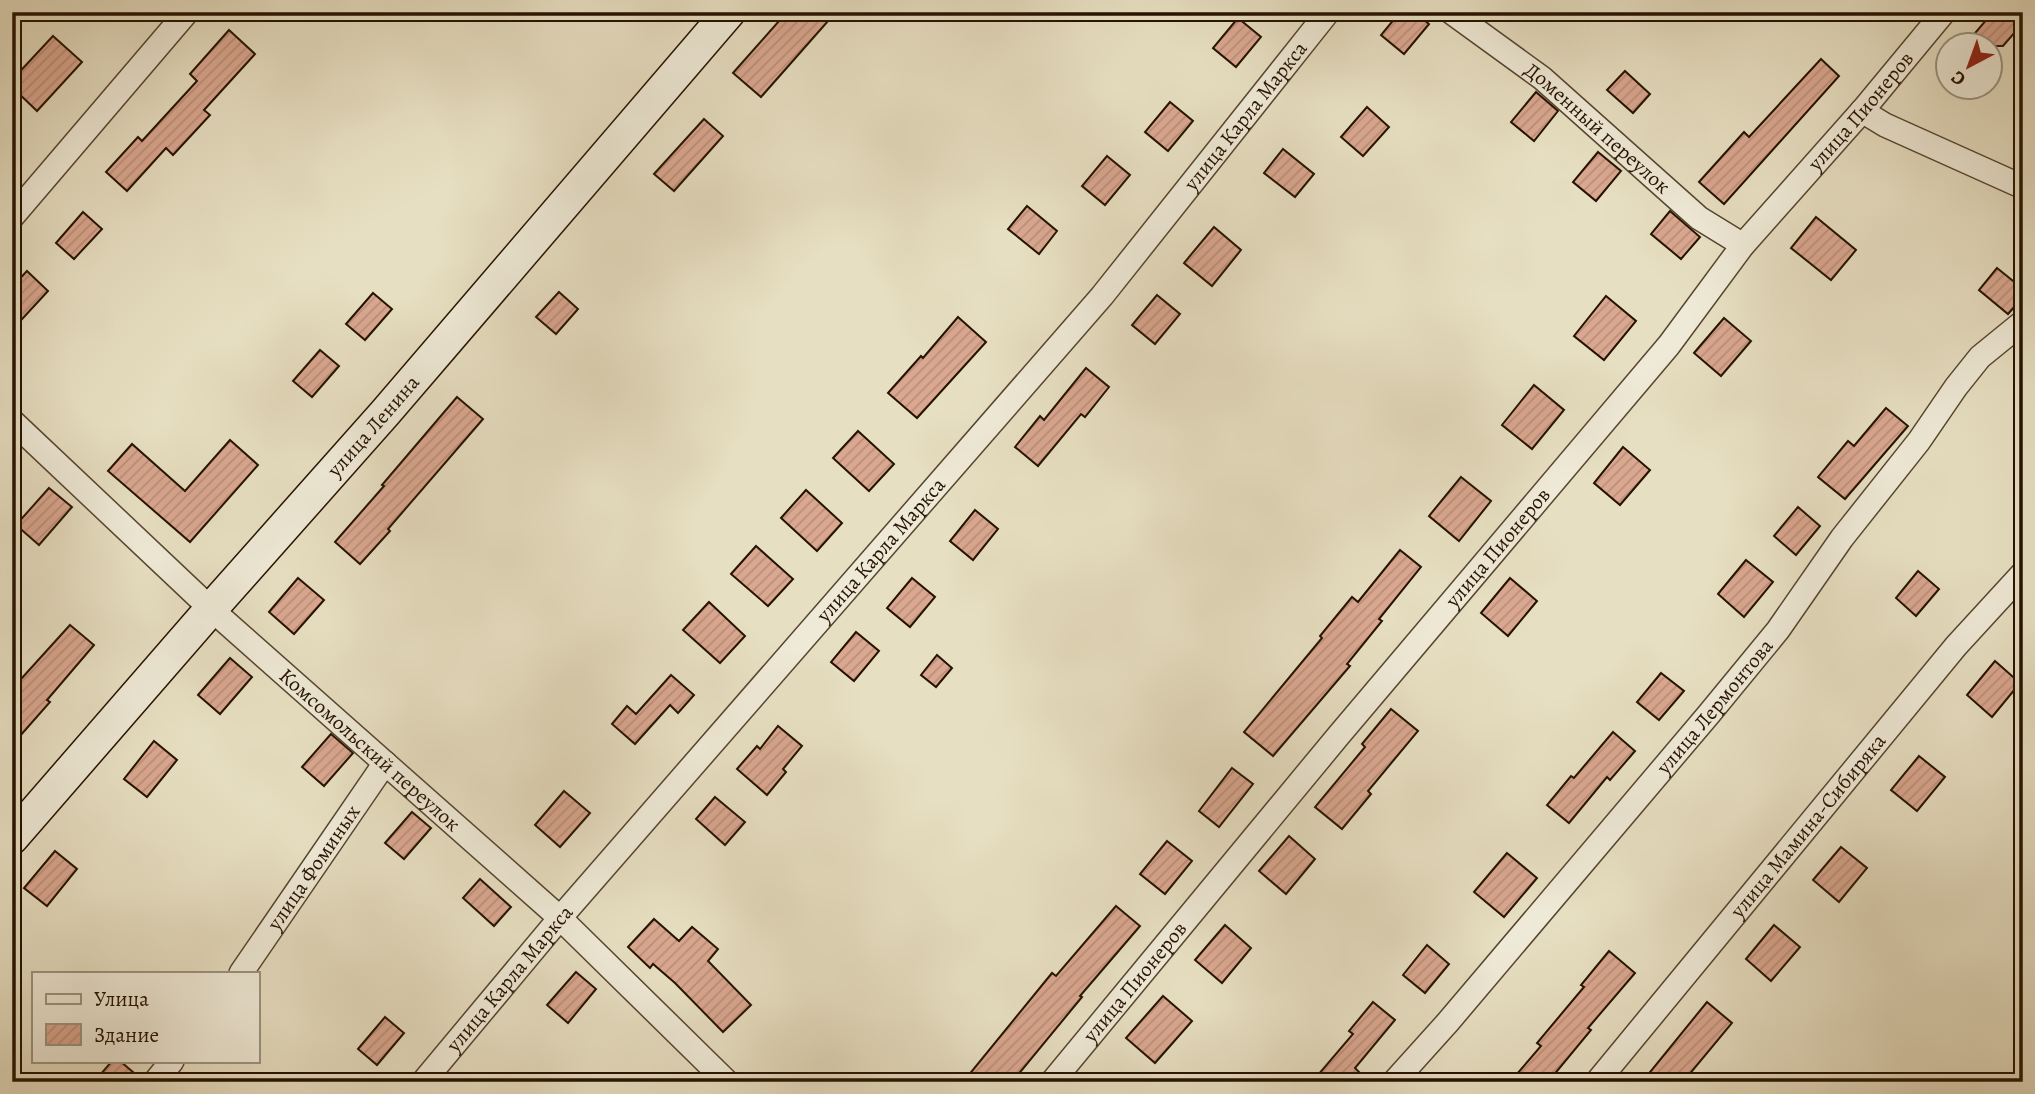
<svg xmlns="http://www.w3.org/2000/svg" width="2035" height="1094" font-family="Alegreya,serif">
<style>
.building{fill:url(#building-hatch);stroke:#251200;stroke-width:2}
.lines{fill:none;stroke-linecap:round;stroke-linejoin:round}
.street-casing{stroke:#564530;stroke-width:26}
.secondary-casing{stroke:#251200;stroke-width:35}
.street{stroke:#efead7;stroke-width:23}
.secondary{stroke:#efead7;stroke-width:32}
.labels{text-anchor:middle;stroke-width:5;stroke-linejoin:round;paint-order:stroke}
.street-label{font-size:21px;fill:#251200;stroke:#efead7}
</style>
<defs>
<pattern id="building-hatch" width="6" height="6" patternUnits="userSpaceOnUse" patternTransform="scale(1.75)"><rect width="6" height="6" fill="#daa790"/><path d="M-1 1l2-2M0 6l6-6M5 7l2-2" fill="none" stroke="#bb8f7a"/></pattern>
</defs>
<rect width="100%" height="100%" fill="#e7dfc2"/>
<filter id="stains"><feTurbulence type="fractalNoise" baseFrequency=".00286" numOctaves="4"/><feColorMatrix values="0 0 0 0 .2 0 0 0 0 .09 0 0 0 0 .02 0 0 0 .5 -.17"/></filter>
<radialGradient id="worn" r=".72"><stop offset=".6" stop-color="#630" stop-opacity="0"/><stop offset="1" stop-color="#630" stop-opacity=".3"/></radialGradient>
<!-- building -->
<g class="building">
<polygon points="787,12 836,12 761,97 733,73"/>
<polygon points="1400,12 1415,12 1429,24 1404,54 1381,35"/>
<polygon points="1993,12 2023,12 2023,23 2003,46 1964,46"/>
<polygon points="1238,18 1261,37 1236,67 1213,48"/>
<polygon points="229,30 255,54 204,110 210,115 173,155 166,148 127,191 106,172 138,137 142,141 197,81 190,74"/>
<polygon points="53,36 82,62 37,111 12,87 12,80"/>
<polygon points="1821,59 1839,76 1724,204 1699,182 1744,132 1749,137"/>
<polygon points="1625,71 1650,94 1633,113 1607,90"/>
<polygon points="1536,92 1558,111 1534,141 1511,122"/>
<polygon points="1170,102 1193,121 1168,151 1145,132"/>
<polygon points="1367,107 1389,127 1363,156 1341,137"/>
<polygon points="704,119 723,136 674,191 654,174"/>
<polygon points="1283,149 1314,174 1295,197 1264,173"/>
<polygon points="1598,152 1621,171 1596,201 1573,182"/>
<polygon points="1107,156 1130,175 1105,205 1082,186"/>
<polygon points="1027,206 1057,231 1039,254 1008,229"/>
<polygon points="1670,211 1700,237 1681,259 1651,234"/>
<polygon points="83,212 102,229 74,259 56,243"/>
<polygon points="1816,217 1856,250 1831,280 1791,248"/>
<polygon points="1214,227 1241,250 1212,286 1184,263"/>
<polygon points="1997,268 2023,289 2023,297 2008,314 1979,290"/>
<polygon points="27,271 48,291 12,330 12,287"/>
<polygon points="559,292 578,309 556,334 536,317"/>
<polygon points="373,293 392,309 365,340 346,324"/>
<polygon points="1157,295 1180,314 1155,344 1132,325"/>
<polygon points="1606,296 1636,321 1604,360 1574,336"/>
<polygon points="958,317 986,342 917,418 888,393 921,356 923,358"/>
<polygon points="1724,318 1751,341 1721,376 1694,353"/>
<polygon points="320,350 339,366 312,397 293,381"/>
<polygon points="1086,368 1109,387 1085,417 1081,414 1038,466 1015,447 1040,416 1044,420"/>
<polygon points="1534,385 1564,410 1532,449 1502,425"/>
<polygon points="457,397 483,419 388,529 390,531 360,564 335,542 384,486 382,485"/>
<polygon points="1886,408 1908,426 1845,499 1818,477 1848,441 1854,446"/>
<polygon points="858,431 894,464 869,491 833,458"/>
<polygon points="230,440 258,465 190,542 108,471 132,444 185,491"/>
<polygon points="1623,447 1650,470 1620,505 1594,483"/>
<polygon points="1461,477 1491,501 1459,541 1429,516"/>
<polygon points="49,488 72,507 39,545 16,525"/>
<polygon points="806,490 842,523 817,551 781,518"/>
<polygon points="1798,507 1820,526 1796,555 1774,536"/>
<polygon points="975,510 998,529 973,560 950,541"/>
<polygon points="756,546 793,579 768,606 731,574"/>
<polygon points="1400,550 1421,567 1379,619 1382,621 1347,664 1350,666 1273,756 1244,732 1322,638 1320,636 1352,597 1358,602"/>
<polygon points="1746,560 1773,582 1744,617 1718,594"/>
<polygon points="1918,571 1939,589 1916,616 1896,598"/>
<polygon points="298,578 324,600 294,634 269,612"/>
<polygon points="912,578 935,597 910,627 887,608"/>
<polygon points="1510,578 1537,601 1508,636 1481,613"/>
<polygon points="709,602 745,636 720,663 683,630"/>
<polygon points="70,625 94,645 47,700 50,702 12,745 12,689"/>
<polygon points="856,632 879,651 854,681 831,662"/>
<polygon points="937,655 952,668 936,687 921,675"/>
<polygon points="230,658 252,677 220,714 198,695"/>
<polygon points="1995,661 2020,683 1992,717 1967,695"/>
<polygon points="1661,673 1684,691 1659,720 1637,702"/>
<polygon points="671,675 694,695 678,713 670,705 635,744 612,724 627,706 636,714"/>
<polygon points="1391,709 1418,731 1368,791 1371,794 1342,829 1315,807 1365,747 1362,744"/>
<polygon points="778,726 802,746 783,769 786,772 767,795 737,769 757,746 760,749"/>
<polygon points="1613,732 1635,751 1610,780 1607,777 1569,823 1547,805 1571,776 1574,778"/>
<polygon points="331,734 353,753 324,786 302,767"/>
<polygon points="154,741 177,760 147,797 124,779"/>
<polygon points="1919,756 1945,777 1917,811 1891,790"/>
<polygon points="1232,768 1253,784 1219,827 1199,811"/>
<polygon points="564,791 590,813 560,847 535,825"/>
<polygon points="715,797 745,822 725,845 696,819"/>
<polygon points="412,812 431,828 404,859 385,843"/>
<polygon points="1289,836 1315,859 1286,894 1259,871"/>
<polygon points="1167,841 1192,861 1165,894 1140,874"/>
<polygon points="1841,847 1867,868 1839,902 1813,880"/>
<polygon points="55,851 77,869 47,906 24,888"/>
<polygon points="1507,853 1537,878 1504,917 1474,892"/>
<polygon points="480,879 511,907 494,926 463,898"/>
<polygon points="1116,906 1140,926 1080,996 1082,997 1012,1082 963,1082 1052,973 1056,976"/>
<polygon points="654,919 679,941 692,927 718,949 708,961 751,1005 723,1032 675,983 653,964 650,968 628,947"/>
<polygon points="1225,925 1251,948 1222,983 1195,960"/>
<polygon points="1774,925 1800,947 1771,981 1746,959"/>
<polygon points="1427,945 1449,964 1425,993 1403,975"/>
<polygon points="1609,951 1635,973 1588,1028 1591,1030 1548,1082 1510,1082 1541,1046 1537,1043 1584,987 1581,985"/>
<polygon points="576,972 596,989 568,1023 547,1005"/>
<polygon points="1163,996 1192,1021 1155,1063 1126,1038"/>
<polygon points="1373,1002 1395,1020 1355,1068 1359,1072 1350,1082 1312,1082 1353,1034 1349,1031"/>
<polygon points="1707,1002 1732,1023 1683,1082 1642,1082"/>
<polygon points="385,1017 404,1033 377,1065 358,1049"/>
<polygon points="112,1061 120,1061 141,1079 141,1082 94,1082"/>
</g>
<g class="lines">
<!-- street casing -->
<g class="street-casing">
<g id="street">
<path id="s1" d="M1451,12l91,66 157,140 44,27"/>
<polyline points="1862,111 1885,125 2023,187"/>
<polyline points="12,217 187,12"/>
<path id="s2" d="M12,421l199,188 349,309 167,164"/>
<path id="s3" d="M241,973l144,-210"/>
<polyline points="155,1082 172,1061"/>
<path id="s4" d="M423,1082l137,-164 542,-622 226,-284"/>
<path id="s5" d="M1052,1082l287,-347 330,-390 74,-100 119,-134 82,-99"/>
<path id="s6" d="M1394,1082l54,-60 261,-308 69,-84 64,-92 77,-97 37,-54 24,-30 43,-35"/>
<path id="s7" d="M1597,1082l359,-436 67,-73"/>
</g>
</g>
<!-- secondary casing -->
<g class="secondary-casing">
<g id="secondary">
<path id="s8" d="M12,838l199,-229 174,-196 344,-401"/>
</g>
</g>
<!-- street -->
<use href="#street" class="street"/>
<!-- secondary -->
<use href="#secondary" class="secondary"/>
</g>
<g class="labels">
<!-- street labels -->
<g class="street-label">
<text dy="7" stroke="none"><textPath href="#s5" startOffset="1264">улица Пионеров</textPath></text>
<text dy="7" stroke="none"><textPath href="#s4" startOffset="1269">улица Карла Маркса</textPath></text>
<text dy="7" stroke="none"><textPath href="#s1" startOffset="187">Доменный переулок</textPath></text>
<text dy="7" stroke="none"><textPath href="#s8" startOffset="548">улица Ленина</textPath></text>
<text dy="7" stroke="none"><textPath href="#s5" startOffset="696">улица Пионеров</textPath></text>
<text dy="7" stroke="none"><textPath href="#s4" startOffset="702">улица Карла Маркса</textPath></text>
<text dy="7" stroke="none"><textPath href="#s6" startOffset="494">улица Лермонтова</textPath></text>
<text dy="7" stroke="none"><textPath href="#s2" startOffset="486">Комсомольский переулок</textPath></text>
<text dy="7" stroke="none"><textPath href="#s7" startOffset="332">улица Мамина-Сибиряка</textPath></text>
<text dy="7" stroke="none"><textPath href="#s3" startOffset="128">улица Фоминых</textPath></text>
<text dy="7" stroke="none"><textPath href="#s4" startOffset="135">улица Карла Маркса</textPath></text>
<text dy="7" stroke="none"><textPath href="#s5" startOffset="130">улица Пионеров</textPath></text>
</g>
</g>
<!-- margin -->
<rect width="2035" height="1094" fill="none" stroke="#e7dfc2" stroke-width="42"/>
<rect x="14" y="14" width="2007" height="1066" fill="none" stroke="#251200" stroke-width="3.5"/>
<rect x="21" y="21" width="1993" height="1052" fill="none" stroke="#251200" stroke-width="2"/>
<!-- legend -->
<rect x="32" y="972" width="228" height="91" fill="#efead7" stroke="#9e9481" stroke-width="2"/>
<rect x="46" y="994" width="35" height="10" fill="#efead7" stroke="#9e9481" stroke-width="2"/>
<text x="94" y="1006" font-size="21" fill="#251200">Улица</text>
<rect x="46" y="1024" width="35" height="21" fill="url(#building-hatch)" stroke="#9e9481" stroke-width="2"/>
<text x="94" y="1042" font-size="21" fill="#251200">Здание</text>
<!-- north arrow -->
<g transform="translate(1969 66) rotate(221)"><circle r="33" fill="#efead7" stroke="#9e9481" stroke-width="2"/>
<path d="M0-5L12 26L0 18L-12 26Z" fill="#8f2418"/>
<text y="-10" font-size="19" font-weight="bold" text-anchor="middle" fill="#251200">С</text>
</g>
<rect width="100%" height="100%" filter="url(#stains)"/>
<rect width="100%" height="100%" fill="url(#worn)"/>
</svg>
